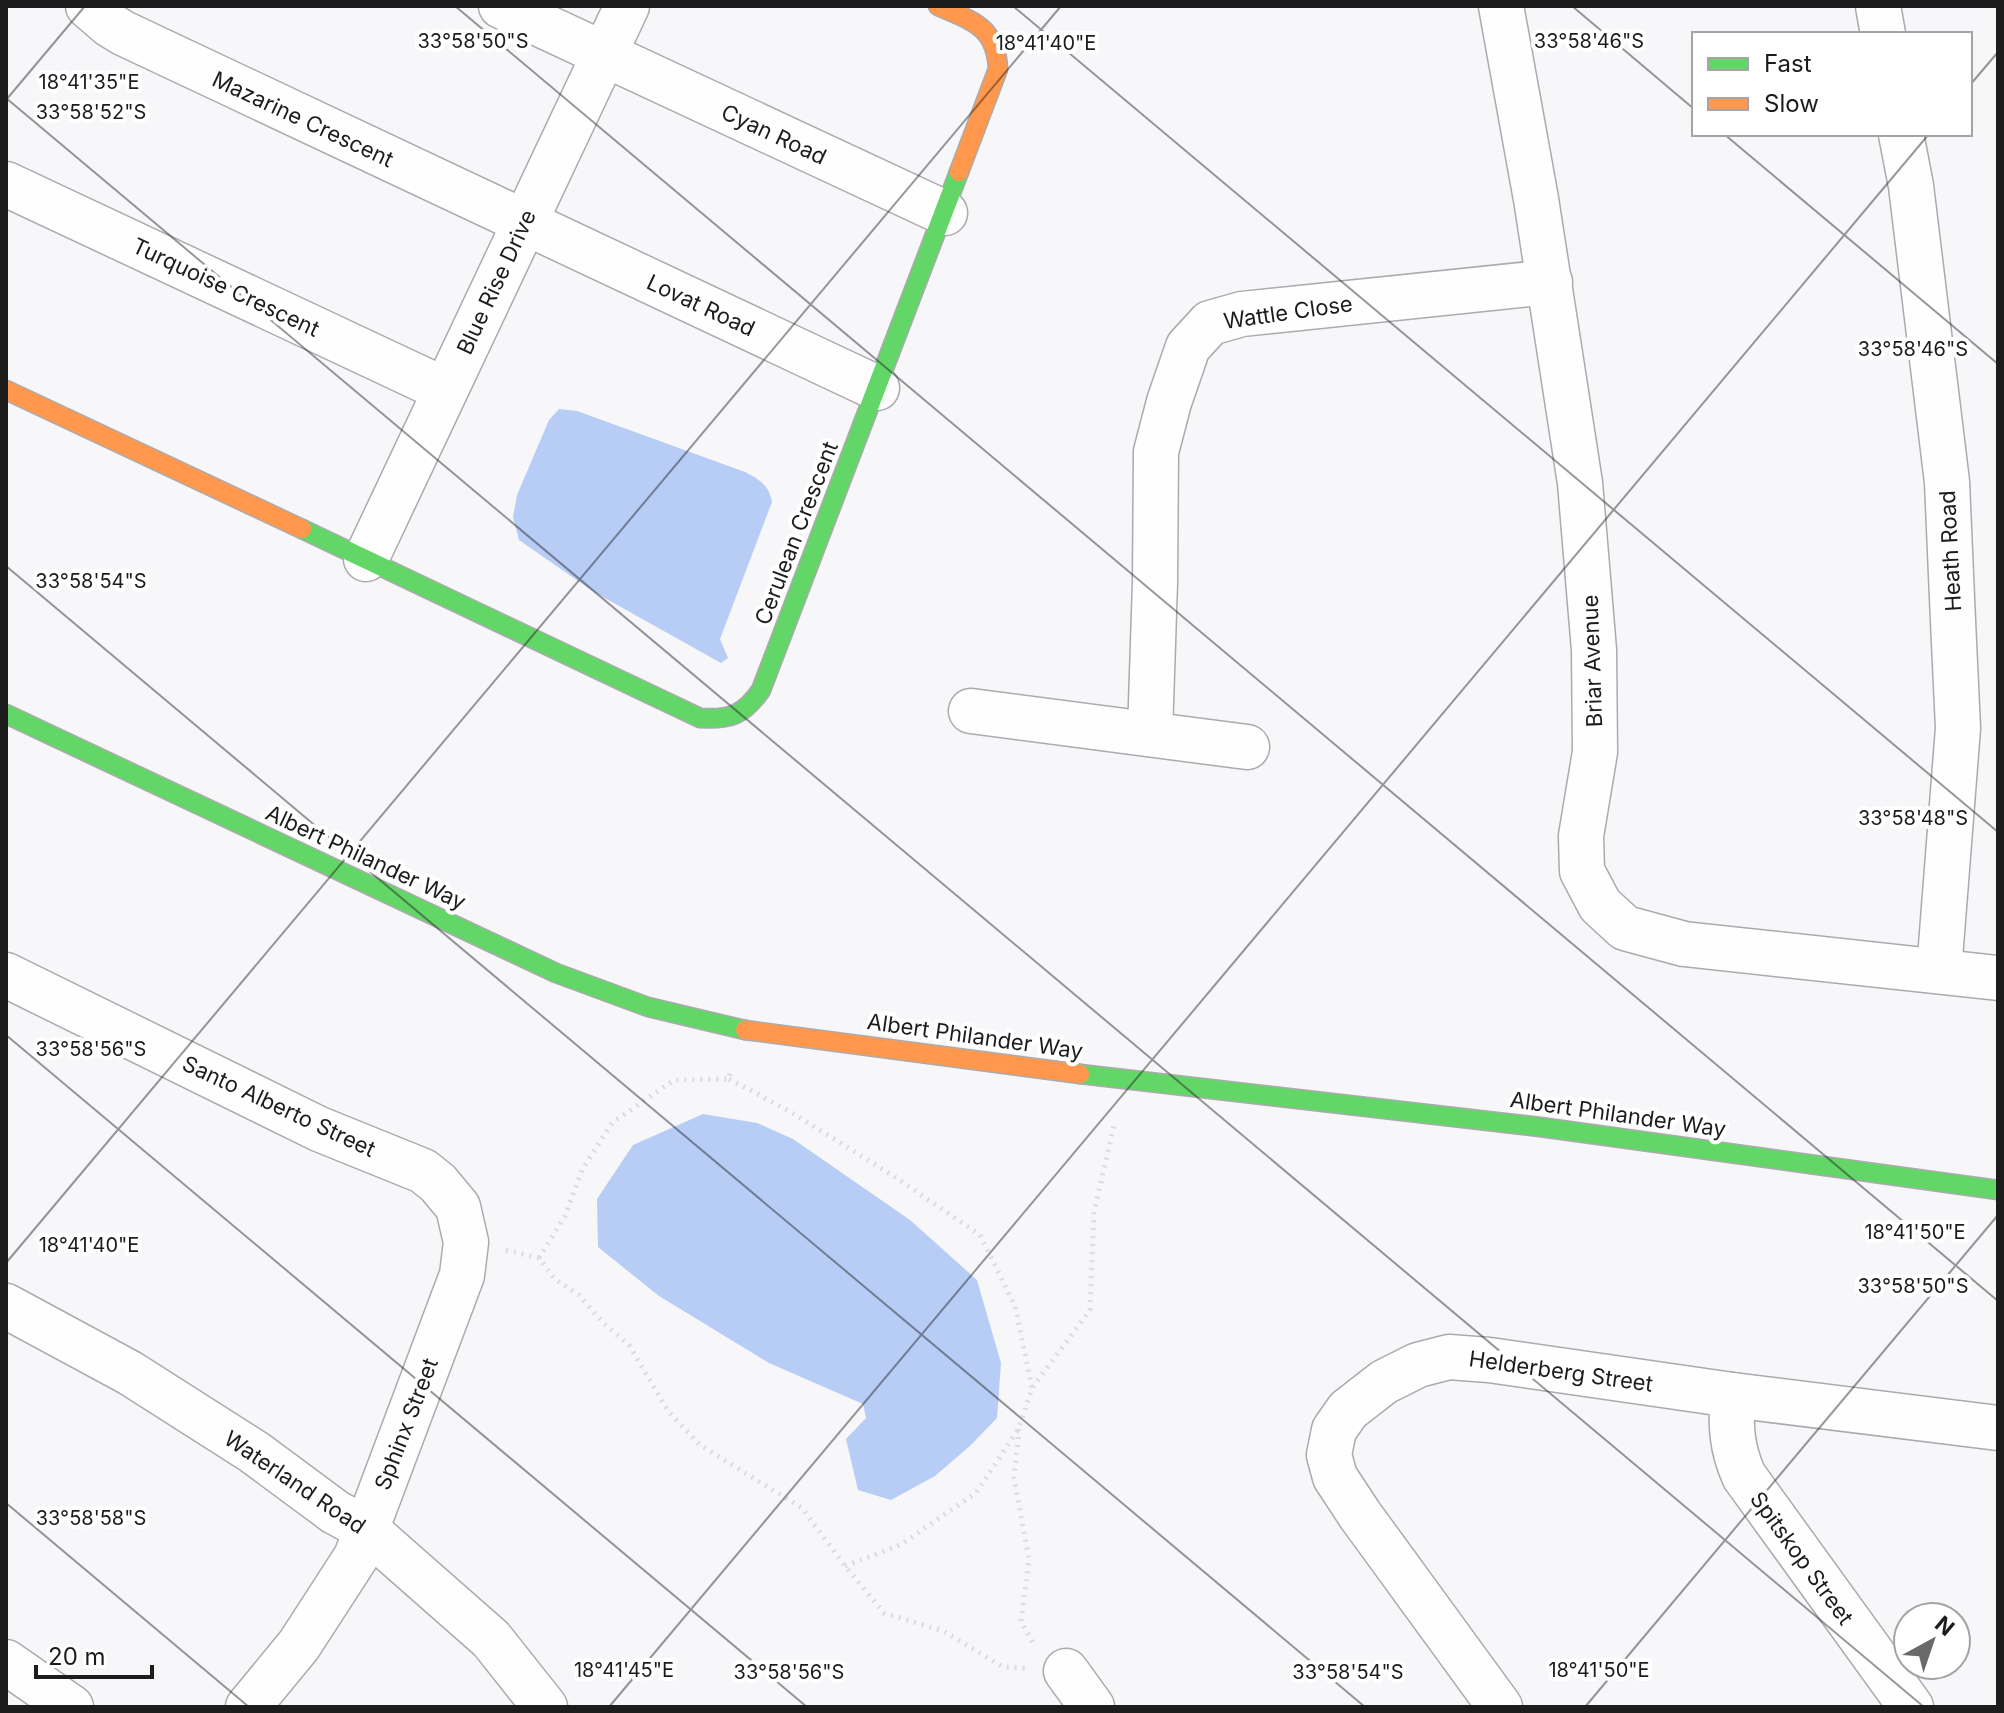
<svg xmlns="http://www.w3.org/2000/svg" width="2004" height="1713" font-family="Inter,sans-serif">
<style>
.water{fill:#b7cdf6}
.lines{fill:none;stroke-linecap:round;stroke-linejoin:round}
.street-casing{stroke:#abaaad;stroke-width:47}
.fast-casing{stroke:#abaaad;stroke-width:21}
.slow-casing{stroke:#abaaad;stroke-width:21}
.path{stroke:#dcdcdd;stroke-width:5;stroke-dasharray:2 6;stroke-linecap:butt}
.street{stroke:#fefefe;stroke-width:44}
.fast{stroke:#63d668;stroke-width:18}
.slow{stroke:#ff974d;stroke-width:18}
.ticks{fill:none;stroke:#1c1c1d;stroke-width:2;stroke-opacity:0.45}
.labels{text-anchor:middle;stroke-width:8;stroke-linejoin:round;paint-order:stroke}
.street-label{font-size:22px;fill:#1c1c1d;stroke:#fff}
.ticks-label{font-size:20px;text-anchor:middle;fill:#1c1c1d;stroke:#fff;stroke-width:8;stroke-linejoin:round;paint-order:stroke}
</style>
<rect width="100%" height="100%" fill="#f7f6f9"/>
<!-- water -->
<g class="water">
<path d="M559,409l18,2 168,61c15,8 24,13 27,30l-52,137 8,19 -7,5 -127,-71 -75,-52 -6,-23 4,-22 32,-75z"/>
<polygon points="703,1114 757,1123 793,1139 910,1220 977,1280 1001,1363 997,1418 971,1445 935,1476 891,1500 858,1490 846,1439 866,1418 863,1404 769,1363 659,1296 598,1247 597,1199 633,1145"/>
</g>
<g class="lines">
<!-- street casing -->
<g class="street-casing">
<g id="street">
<polyline points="88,6 110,25 123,33 877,388"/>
<polyline points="501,6 945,213"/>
<polyline points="1501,6 1536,199 1580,483 1594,650 1595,752 1581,836 1582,871 1600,905 1625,928 1684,944 1998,978"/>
<polyline points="1878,6 1883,34"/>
<polyline points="1901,134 1911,186 1947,482 1953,621 1958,728 1939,971"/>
<polyline points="6,184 445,390"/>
<polyline points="366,559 627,6"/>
<polyline points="971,711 1247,747"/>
<polyline points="1150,734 1155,582 1156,452 1169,402 1188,347 1210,323 1242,314 1550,282"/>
<polyline points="6,975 319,1129 423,1171 438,1183 458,1207 466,1242 462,1275 356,1557 299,1645 248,1707"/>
<polyline points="6,1306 130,1373 254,1452 335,1512 366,1529 491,1639 545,1707"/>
<path d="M1732,1395c-1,31 -1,52 12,81l167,231"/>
<polyline points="6,1662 71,1707"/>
<polyline points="1066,1671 1092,1707"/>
<polyline points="1500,1707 1360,1515 1335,1477 1329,1455 1334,1430 1348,1410 1384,1382 1418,1365 1449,1357 1489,1360 1732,1395 1998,1428"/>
</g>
</g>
<!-- fast casing -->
<g class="fast-casing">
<g id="fast">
<path d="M302,529l398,189c30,2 44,-3 61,-28l198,-518"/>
<polyline points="6,714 556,973 648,1007 745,1030"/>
<polyline points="1080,1074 1540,1127 1998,1190"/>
</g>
</g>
<!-- slow casing -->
<g class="slow-casing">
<g id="slow">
<path d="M938,6c34,15 58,20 60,63l-39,103"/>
<polyline points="6,390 302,529"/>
<polyline points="745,1030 1080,1074"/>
</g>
</g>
<!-- path -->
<g class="path">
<polyline points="729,1079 789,1111 892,1175 980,1235 1015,1306 1032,1388"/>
<polyline points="506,1250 539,1258 555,1279 579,1295 602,1322 629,1345 668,1411 700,1445 802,1508 845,1566 884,1613 943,1631 1003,1667 1025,1668"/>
<polyline points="539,1258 565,1216 582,1170 612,1123 674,1080 729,1079 731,1068"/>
<polyline points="1019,1429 1014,1478 1029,1559 1021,1621 1034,1645"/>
<polyline points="845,1566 900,1545 976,1493 1019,1428 1032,1388 1090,1310 1094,1212 1115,1121"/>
</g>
<!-- street -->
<use href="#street" class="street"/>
<!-- fast -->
<use href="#fast" class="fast"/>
<!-- slow -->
<use href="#slow" class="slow"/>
</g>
<!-- ticks -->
<path class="ticks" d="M455,6l1543,1295M1013,6l985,826M1572,6l122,103M1970,85l28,-33M6,98l1918,1609M6,100l79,-94M1724,134l274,230M6,566l1359,1141M6,1035l801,672M6,1263l1055,-1257M6,1503l243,204M609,1707l1320,-1573M1585,1707l413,-492"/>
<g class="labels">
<!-- street labels -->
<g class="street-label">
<text transform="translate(303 119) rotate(25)" y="8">Mazarine Crescent</text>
<text transform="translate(774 134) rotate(25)" y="8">Cyan Road</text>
<text transform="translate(496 282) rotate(-65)" y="8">Blue Rise Drive</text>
<text transform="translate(226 287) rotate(25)" y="8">Turquoise Crescent</text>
<text transform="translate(701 305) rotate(25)" y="8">Lovat Road</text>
<text transform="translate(1288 312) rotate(-8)" y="8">Wattle Close</text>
<text transform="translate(796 533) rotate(-69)" y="8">Cerulean Crescent</text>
<text transform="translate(1950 551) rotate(-93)" y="8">Heath Road</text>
<text transform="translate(1592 661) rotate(-92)" y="8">Briar Avenue</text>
<text transform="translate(366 857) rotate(25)" y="8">Albert Philander Way</text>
<text transform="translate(975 1036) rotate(8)" y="8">Albert Philander Way</text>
<text transform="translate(279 1106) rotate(25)" y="8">Santo Alberto Street</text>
<text transform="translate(1618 1114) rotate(8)" y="8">Albert Philander Way</text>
<text transform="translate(1561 1371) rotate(8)" y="8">Helderberg Street</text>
<text transform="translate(406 1424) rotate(-69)" y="8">Sphinx Street</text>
<text transform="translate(295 1482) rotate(34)" y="8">Waterland Road</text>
<text transform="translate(1802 1558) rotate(54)" y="8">Spitskop Street</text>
</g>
</g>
<g class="ticks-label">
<text x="473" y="48">33°58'50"S</text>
<text x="1589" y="48">33°58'46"S</text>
<text x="1046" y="50">18°41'40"E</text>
<text x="89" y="89">18°41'35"E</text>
<text x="91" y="119">33°58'52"S</text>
<text x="1913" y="356">33°58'46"S</text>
<text x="91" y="588">33°58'54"S</text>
<text x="1913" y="825">33°58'48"S</text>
<text x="91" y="1056">33°58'56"S</text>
<text x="1915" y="1239">18°41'50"E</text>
<text x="89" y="1252">18°41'40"E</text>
<text x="1913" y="1293">33°58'50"S</text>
<text x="91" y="1525">33°58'58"S</text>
<text x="624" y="1677">18°41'45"E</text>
<text x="1599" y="1677">18°41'50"E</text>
<text x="789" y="1679">33°58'56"S</text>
<text x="1348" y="1679">33°58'54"S</text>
</g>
<!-- border -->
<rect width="2004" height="1713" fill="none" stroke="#1c1c1d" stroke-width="16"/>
<!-- legend -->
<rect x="1692" y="32" width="280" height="104" fill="#ffffff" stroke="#a4a4a5" stroke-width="2"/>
<rect x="1708" y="58" width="40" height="12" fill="#63d668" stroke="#a4a4a5" stroke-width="2"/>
<text x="1764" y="72" font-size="24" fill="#1c1c1d">Fast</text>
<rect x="1708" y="98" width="40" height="12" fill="#ff974d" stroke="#a4a4a5" stroke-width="2"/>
<text x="1764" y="112" font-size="24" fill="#1c1c1d">Slow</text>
<!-- north arrow -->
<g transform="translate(1932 1641) rotate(40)"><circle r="38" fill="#ffffff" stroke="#a4a4a5" stroke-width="2"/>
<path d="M0-6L14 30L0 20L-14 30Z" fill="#69686a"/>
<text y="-12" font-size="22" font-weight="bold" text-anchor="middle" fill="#1c1c1d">N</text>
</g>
<!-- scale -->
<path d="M36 1665v12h116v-12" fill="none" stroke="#1c1c1d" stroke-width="4"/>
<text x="48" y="1665" font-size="24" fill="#1c1c1d" stroke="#ffffff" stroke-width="6" paint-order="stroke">20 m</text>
</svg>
